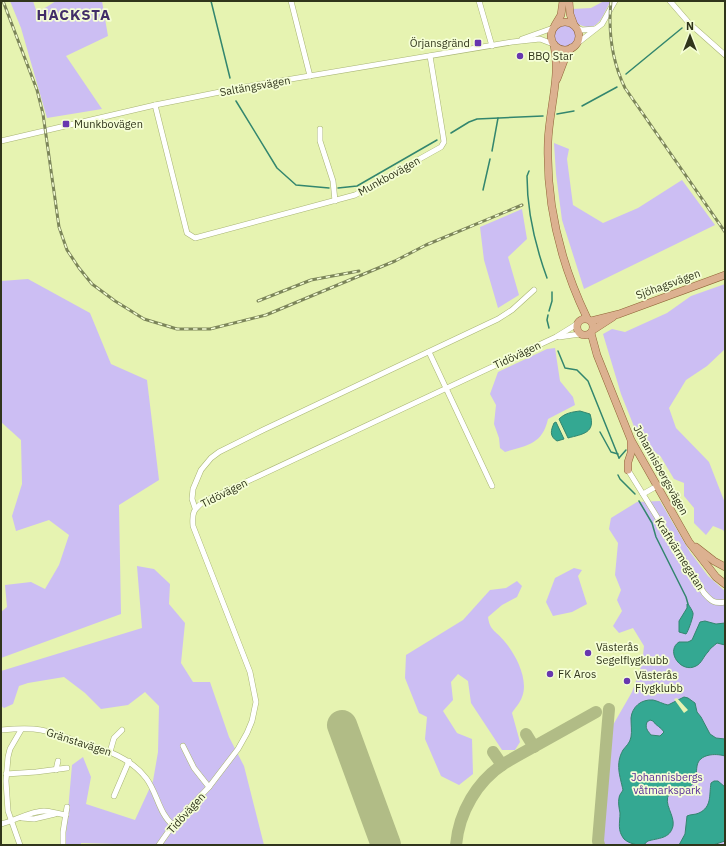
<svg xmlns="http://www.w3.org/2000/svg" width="726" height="846" font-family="'IBM Plex Sans',sans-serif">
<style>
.green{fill:#ccbef3}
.water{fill:#34a892;stroke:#33866e;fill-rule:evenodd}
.pier{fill:#e6f3b1}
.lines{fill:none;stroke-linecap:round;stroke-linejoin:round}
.stream{stroke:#33866e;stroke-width:1.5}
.taxiway{stroke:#b1bc86;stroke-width:12}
.runway{stroke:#b1bc86;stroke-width:30}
.minor-casing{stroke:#a8b474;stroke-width:6}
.major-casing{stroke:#906437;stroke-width:8}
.minor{stroke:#fff;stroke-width:5}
.major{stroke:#dcb190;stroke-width:7}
.rail-casing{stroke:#7c855a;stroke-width:3}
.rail{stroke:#f5fed6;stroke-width:1.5;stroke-dasharray:4.5;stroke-linecap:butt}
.poi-dot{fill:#6737af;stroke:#f5fed6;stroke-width:1.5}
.labels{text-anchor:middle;stroke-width:3.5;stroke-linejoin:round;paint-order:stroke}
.poi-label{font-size:11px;fill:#30351b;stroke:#f5fed6;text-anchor:start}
.street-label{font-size:11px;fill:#30351b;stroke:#f5fed6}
.park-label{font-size:11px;fill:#592e99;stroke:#f5fed6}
.district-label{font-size:15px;font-weight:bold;letter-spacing:1px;fill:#412d68;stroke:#f5fed6}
</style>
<rect width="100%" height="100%" fill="#e6f3b1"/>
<!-- green -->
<g class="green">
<polygon points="10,1 33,1 37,13 56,1 102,1 108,36 66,56 102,109 47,118 21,28"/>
<path d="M604,1h7c-7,10 -11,31 -28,25 -9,-2 -10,-9 -11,-17l19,-1z"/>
<circle cx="565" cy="36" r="11"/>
<polygon points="554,143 569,149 567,159 573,205 603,223 638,208 682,180 715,225 584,289 562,220 556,174"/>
<polygon points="522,209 527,239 508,257 519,295 498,308 484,260 480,227"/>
<polygon points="28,279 90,313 111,364 147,380 159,480 119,505 121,614 1,658 1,612 7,607 5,585 31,582 45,589 59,565 69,535 49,520 16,531 12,516 22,484 21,440 1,422 1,281"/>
<polygon points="725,284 725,349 707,366 686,380 669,408 676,428 709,462 725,503 725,533 723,530 713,526 706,535 694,523 694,508 684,496 684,483 674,479 661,457 639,439 621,394 603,334 612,329 625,332 667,313 691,296"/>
<path d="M555,348l5,33 13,16 2,8 -27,14c-6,26 -21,26 -43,33l-5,-4 -1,-10 -5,-14 2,-19 -6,-11 8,-22 49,-23z"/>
<polygon points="660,501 690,552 708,576 725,591 725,845 604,845 603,842 613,725 632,692 642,664 644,646 633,628 619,633 613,626 622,611 617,600 621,590 615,575 618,543 609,529 611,518 637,502"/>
<polygon points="137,566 154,569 170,584 169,604 185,623 181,663 193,682 210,682 229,737 244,766 264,845 116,845 115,844 81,843 81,845 65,845 72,765 83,757 91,777 86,804 135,820 153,781 158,752 159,706 145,692 128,705 101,709 85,693 64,677 28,683 19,686 13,704 4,708 1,706 1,671 142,628"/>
<polygon points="574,568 582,570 578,576 587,604 572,612 553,616 546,602 555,578"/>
<path d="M517,581l5,5 -5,11 -15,8 -14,12c2,15 9,14 17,25 11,13 24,38 17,55 -2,6 -7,11 -10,16l8,29 -5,8h-13l-31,-47 -3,-22 -10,-7 -7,8 2,18 -10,11 14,22 15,6 1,35 -14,11 -18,-9 -16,-37 2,-22 -8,-4 -14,-35 1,-23 57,-35 27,-30 16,-2z"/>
</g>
<!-- water -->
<g class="water">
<path d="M580,411l10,3c6,19 -7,20 -22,24l-9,-19c6,-6 13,-7 21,-8z"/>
<path d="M556,422l8,17 -7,2c-8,-5 -6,-11 -3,-18z"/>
<path d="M687,604h1c2,3 4,6 5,9 1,2 -5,19 -7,21l-7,-2v-11l8,-13z"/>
<path d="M705,621l11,3 9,-1v22l-8,-2c-3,3 -7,5 -9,9 -5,5 -6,11 -12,14 -15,8 -31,-15 -17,-24h9l4,-2 8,-18z"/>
<path d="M684,697l4,1 7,5 2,9 4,5 9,17 6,4 9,1v17c-10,-3 -26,-2 -28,10 -1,6 0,13 -4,18 -7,7 -19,-1 -24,10 -6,10 6,21 4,32 -3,13 -15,12 -25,15 -2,1 -3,3 -4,4 -6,1 -16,-2 -20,-6 -7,-9 -4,-16 -4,-26 -1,-5 -2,-11 -1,-15 0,-3 3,-6 4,-8 -3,-14 -8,-26 0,-40 3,-4 7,-7 8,-13 1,-6 0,-12 0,-19 1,-11 10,-19 22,-18 5,1 10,4 15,5zM650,720l3,1c3,5 8,6 11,11l-4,4 -9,-1c-4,-5 -6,-7 -4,-13z"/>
<path d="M714,781h4l7,6v54l-12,4h-34l6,-11 2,-18c4,-2 8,-1 12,-3 13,-6 10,-18 12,-30z"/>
</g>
<!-- pier -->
<polygon class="pier" points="677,698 688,710 684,713 674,699"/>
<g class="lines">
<!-- stream -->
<g class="stream">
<polyline points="211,1 230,78"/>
<polyline points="626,74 682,28"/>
<polyline points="236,101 277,168 296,185 329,188"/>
<polyline points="582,106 617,87"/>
<polyline points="557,114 574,111"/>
<polyline points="451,133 469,122 477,119 543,116"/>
<polyline points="492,151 498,118"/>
<path d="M529,171l-2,5c0,35 8,69 20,102"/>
<polyline points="338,188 357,186 437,140"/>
<polyline points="483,190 490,159"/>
<polyline points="549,311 552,301 552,292"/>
<polyline points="548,315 547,320 549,328"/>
<polyline points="558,351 565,368 577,370 588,381 619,458"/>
<polyline points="600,432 611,452 618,454"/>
<polyline points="619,458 626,450"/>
<polyline points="618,475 620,479 635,494"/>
<polyline points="639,501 652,523 656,537 686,597 688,604"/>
</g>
<!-- taxiway -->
<g class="taxiway">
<polyline points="526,734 534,747"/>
<polyline points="493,752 502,765"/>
<path d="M456,845c3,-33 21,-64 49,-82 10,-6 21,-12 32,-18 20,-11 39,-22 59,-33"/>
<polyline points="599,845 598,841 609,709"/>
</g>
<!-- runway -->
<polyline class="runway" points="342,725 386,845"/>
<!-- minor casing -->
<g class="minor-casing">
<g id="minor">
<polyline points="291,1 310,76"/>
<polyline points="479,1 492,46"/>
<polyline points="670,1 689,23 725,55"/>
<polyline points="575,27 582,30 595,29"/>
<polyline points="522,39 553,28"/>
<polyline points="574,46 602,24 615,1"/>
<polyline points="155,105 187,233 195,238 355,195 441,147 444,142 443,135 430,56"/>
<polyline points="320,129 320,141 333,181 335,201"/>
<polyline points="1,141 155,105 250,86 512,42 540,39 553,44"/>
<polyline points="559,337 580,334"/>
<polyline points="429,352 492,486"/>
<path d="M628,470l76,123c7,8 10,11 21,9"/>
<polyline points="643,494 657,486"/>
<polyline points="195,508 192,499 193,489 201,470 211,458 219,452 263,430 498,319 512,310 534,290"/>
<path d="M1,730c10,-1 30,-2 40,0 12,2 24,7 35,11 26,8 52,14 70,37 11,14 13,36 27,47"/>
<polyline points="183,746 194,768 209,787"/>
<polyline points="110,752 114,738 122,730"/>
<polyline points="56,770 58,761"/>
<polyline points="6,774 36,772 67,768"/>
<polyline points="114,796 129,761"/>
<polyline points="22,818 34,819 55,814"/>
<path d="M1,824c13,-3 30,-13 43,-13 7,0 14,3 22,4"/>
<polyline points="20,845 8,811 6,781 8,757 10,749 21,730"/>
<polyline points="63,845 63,832 67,807"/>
<path d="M159,845l14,-20 36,-38 29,-38 9,-16 5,-12 4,-19 -6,-30 -57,-146c-1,-13 0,-16 10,-24l353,-165 21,-13"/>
</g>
</g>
<!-- major casing -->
<g class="major-casing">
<g id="major">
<polyline points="569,1 570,14 574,25"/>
<circle cx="565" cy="36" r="14"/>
<polyline points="555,25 561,15 563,1"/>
<path d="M554,45c7,31 -5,65 -6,97 -2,61 13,122 39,176"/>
<polyline points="557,79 565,58 571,48"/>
<circle cx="585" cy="327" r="8"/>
<polyline points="591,321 619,314 725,275"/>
<polyline points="593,330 613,317"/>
<polyline points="591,333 597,355 631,440 689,542 716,577 725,584"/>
<polyline points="628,470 628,462 631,453 631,442"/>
<polyline points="696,547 714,561 725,567"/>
</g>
</g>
<!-- minor -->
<use href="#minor" class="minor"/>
<!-- major -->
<use href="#major" class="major"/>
<!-- rail casing -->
<g class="rail-casing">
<g id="rail">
<polyline points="3,1 37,90 43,114 59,227 67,250 79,268 92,284 115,301 144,319 177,329 210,329 266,315 395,261 426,245 522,205"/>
<path d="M611,1c-3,30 1,60 14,87l100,144"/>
<polyline points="258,301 311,280 359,271"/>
</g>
</g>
<!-- rail -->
<use href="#rail" class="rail"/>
</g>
<!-- markers -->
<g class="poi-dot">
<rect x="474" y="39" width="8" height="8" rx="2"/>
<circle cx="520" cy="56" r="4"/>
<rect x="62" y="120" width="8" height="8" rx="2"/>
<circle cx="588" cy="653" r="4"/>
<circle cx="550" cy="674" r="4"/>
<circle cx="627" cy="681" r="4"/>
</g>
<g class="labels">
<!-- poi labels -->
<g class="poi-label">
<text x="470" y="47" text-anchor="end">Örjansgränd</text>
<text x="528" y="60">BBQ Star</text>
<text x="74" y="128">Munkbovägen</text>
<text x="596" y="651">Västerås<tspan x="596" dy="13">Segelflygklubb</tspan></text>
<text x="558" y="678">FK Aros</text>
<text x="635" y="679">Västerås<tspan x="635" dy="13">Flygklubb</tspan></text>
</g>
<!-- street labels -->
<g class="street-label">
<text transform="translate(255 86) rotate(-10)" y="4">Saltängsvägen</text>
<text transform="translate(389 176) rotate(-29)" y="4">Munkbovägen</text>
<text transform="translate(668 284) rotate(-20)" y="4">Sjöhagsvägen</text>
<text transform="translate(517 355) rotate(-25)" y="4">Tidövägen</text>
<text transform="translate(661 470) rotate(61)" y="4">Johannisbergsvägen</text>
<text transform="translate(224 493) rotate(-27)" y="4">Tidövägen</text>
<text transform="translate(680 554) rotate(58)" y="4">Kraftvärmegatan</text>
<text transform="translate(79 742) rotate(18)" y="4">Gränstavägen</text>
<text transform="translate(186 813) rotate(-48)" y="4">Tidövägen</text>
</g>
<!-- park labels -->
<g class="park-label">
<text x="667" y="781">Johannisbergs<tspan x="667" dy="13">våtmarkspark</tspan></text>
</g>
<!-- district labels -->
<g class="district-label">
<text x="74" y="20">HACKSTA</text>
</g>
</g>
<!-- border -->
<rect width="726" height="846" fill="none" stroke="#30351b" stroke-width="4"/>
<!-- north arrow -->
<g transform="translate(690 36)" stroke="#f5fed6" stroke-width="3" paint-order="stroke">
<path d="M0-3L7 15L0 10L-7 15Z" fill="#30351b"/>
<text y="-6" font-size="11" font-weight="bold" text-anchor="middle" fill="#30351b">N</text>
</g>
</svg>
